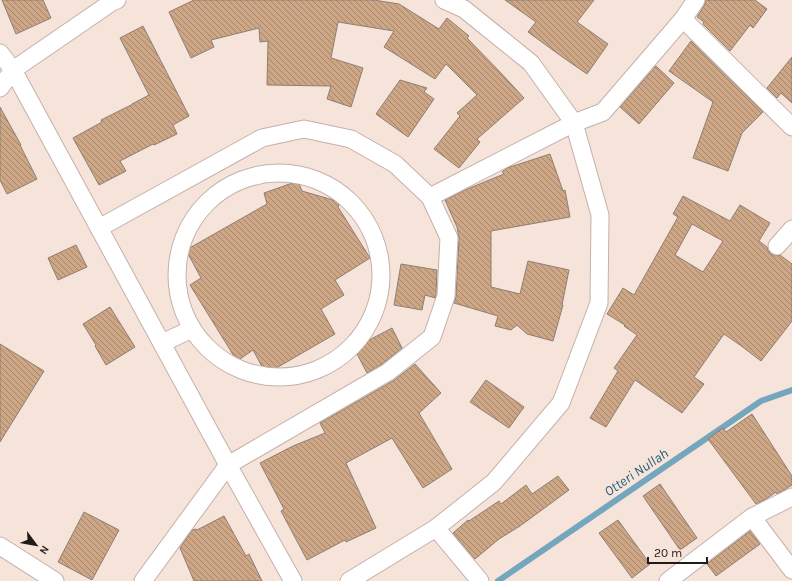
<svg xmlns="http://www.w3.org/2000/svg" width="792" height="581" font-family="Karla,sans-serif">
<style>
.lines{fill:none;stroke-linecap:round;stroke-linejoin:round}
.stream{stroke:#74a6be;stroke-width:6}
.building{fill:url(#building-back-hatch);stroke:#8e7f74;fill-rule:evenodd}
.street-casing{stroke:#c4b1a9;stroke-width:19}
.street{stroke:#fff;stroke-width:17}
.labels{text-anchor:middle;stroke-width:3;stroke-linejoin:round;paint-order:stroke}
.water-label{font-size:14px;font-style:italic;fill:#225f79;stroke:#f6e3da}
</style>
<defs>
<pattern id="building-back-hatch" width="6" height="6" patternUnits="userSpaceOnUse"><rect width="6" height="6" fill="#cca685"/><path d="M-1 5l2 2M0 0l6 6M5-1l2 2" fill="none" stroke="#a5866c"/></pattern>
</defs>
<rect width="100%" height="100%" fill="#f6e3da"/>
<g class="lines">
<!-- stream -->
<polyline class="stream" points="498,581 761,401 792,390"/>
</g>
<!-- building -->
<g class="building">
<polygon points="2,0 43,0 51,18 16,34"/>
<polygon points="194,0 374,0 399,4 439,29 447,18 469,36 467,38 500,72 524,98 477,139 480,142 459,168 434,149 460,116 457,113 477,95 446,64 435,79 384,47 394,31 338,22 331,58 363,68 351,107 327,99 331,86 267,85 268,41 260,42 259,28 211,40 214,47 191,58 169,12"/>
<polygon points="505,0 594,0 577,22 608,44 587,74 561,56 528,32 536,22"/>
<polygon points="706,0 755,0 767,9 753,28 750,25 730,51 703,24 704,22 697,17 704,6"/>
<polygon points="143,26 189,116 173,125 177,134 154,145 153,144 120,161 126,171 99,185 73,138 102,122 101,120 133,104 132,104 149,95 120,38"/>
<polygon points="691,41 763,112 742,133 728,171 693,158 713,102 669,71"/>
<polygon points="792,57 792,103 781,93 777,98 767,88"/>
<polygon points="656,66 674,83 639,124 620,107"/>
<polygon points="400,80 427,88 424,92 434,99 408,137 376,114"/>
<polygon points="0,107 21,145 20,145 37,179 7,194 0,180"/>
<polygon points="550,154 563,191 565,190 570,217 491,231 491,287 520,294 528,261 569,270 562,305 563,305 553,341 527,334 517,325 511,330 495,326 498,316 454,303 456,297 459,238 457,227 445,200 465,190 504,174 502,172 507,168"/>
<polygon points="298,181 302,191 340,202 338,207 370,258 335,280 344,295 321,309 335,334 266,374 253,350 237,361 190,285 201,278 186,250 267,204 264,193"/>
<path d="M683,196l47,25 10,-16 30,18 -11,18 8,6 1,3 3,4 4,2 5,-1 12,9v57l-31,40 -21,-16 -16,-11 -30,43 10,7 -22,29 -47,-33 -29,47 -16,-9 28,-47 -4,-3 23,-33 -13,-9 1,-1 -18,-11 16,-26 11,7 44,-78 -5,-3zM692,224l31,17 -20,31 -28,-17z"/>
<polygon points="76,245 87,267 58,280 48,258"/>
<polygon points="401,264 437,270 436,294 435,298 425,295 422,310 394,305"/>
<polygon points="110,307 135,347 106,365 95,346 96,345 83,324"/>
<polygon points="392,328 402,348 382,364 367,373 354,348"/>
<polygon points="0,344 44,371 0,442"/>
<polygon points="415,364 441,393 419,413 452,469 423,488 392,438 346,463 376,528 346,542 345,540 307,560 281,511 284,509 260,463 293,446 325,433 320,423 393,381"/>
<polygon points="486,380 524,407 509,428 470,402"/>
<polygon points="752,414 792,476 792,485 777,494 776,492 766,499 756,504 708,439 723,428 726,432"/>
<polygon points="558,476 569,490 520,526 499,539 475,559 453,533 468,520 469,521 499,501 501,504 526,485 532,494"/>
<polygon points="660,484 697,538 680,550 643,496"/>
<polygon points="84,512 119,530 92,580 58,562"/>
<polygon points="224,516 246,556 249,554 262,581 194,581 180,548 192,530 196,529 197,530"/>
<polygon points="618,520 650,564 632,578 599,533"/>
<polygon points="750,531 760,544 716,576 707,564"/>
</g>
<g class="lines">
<!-- street casing -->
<g class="street-casing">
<g id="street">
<polyline points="683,19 792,127"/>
<polyline points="0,53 13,70 228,465 293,581"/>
<polyline points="0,88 13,70 112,2 117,0"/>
<circle cx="279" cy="275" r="102"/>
<polyline points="430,197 574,123 603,112 683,19 696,0"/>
<polyline points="99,228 262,138 304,129 351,139 395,164 430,197 449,238 446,296 432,337 388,372 228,465 143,581"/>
<polyline points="777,246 792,229"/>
<polyline points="162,343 192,329"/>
<polyline points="752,517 792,570"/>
<polyline points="436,528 480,581"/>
<polyline points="0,546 55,581"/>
<polyline points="349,581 436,528 494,482 561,403 599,303 600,215 574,123 531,63 464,9 444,0"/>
<polyline points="668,581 752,517 792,497"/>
</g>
</g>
<!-- street -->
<use href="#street" class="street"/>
</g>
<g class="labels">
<!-- water labels -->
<g class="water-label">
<text transform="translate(636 472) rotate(-34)" y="5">Otteri Nullah</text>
</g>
</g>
<!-- north arrow -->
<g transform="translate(36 545) rotate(122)" stroke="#f6e3da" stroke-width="3" paint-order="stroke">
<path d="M0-3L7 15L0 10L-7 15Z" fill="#211a17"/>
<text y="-6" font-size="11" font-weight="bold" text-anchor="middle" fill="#211a17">N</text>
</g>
<!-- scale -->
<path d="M648 557v6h59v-6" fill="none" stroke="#211a17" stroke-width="2"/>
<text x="654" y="557" font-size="12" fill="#211a17" stroke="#f6e3da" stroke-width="3" paint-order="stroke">20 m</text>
</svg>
